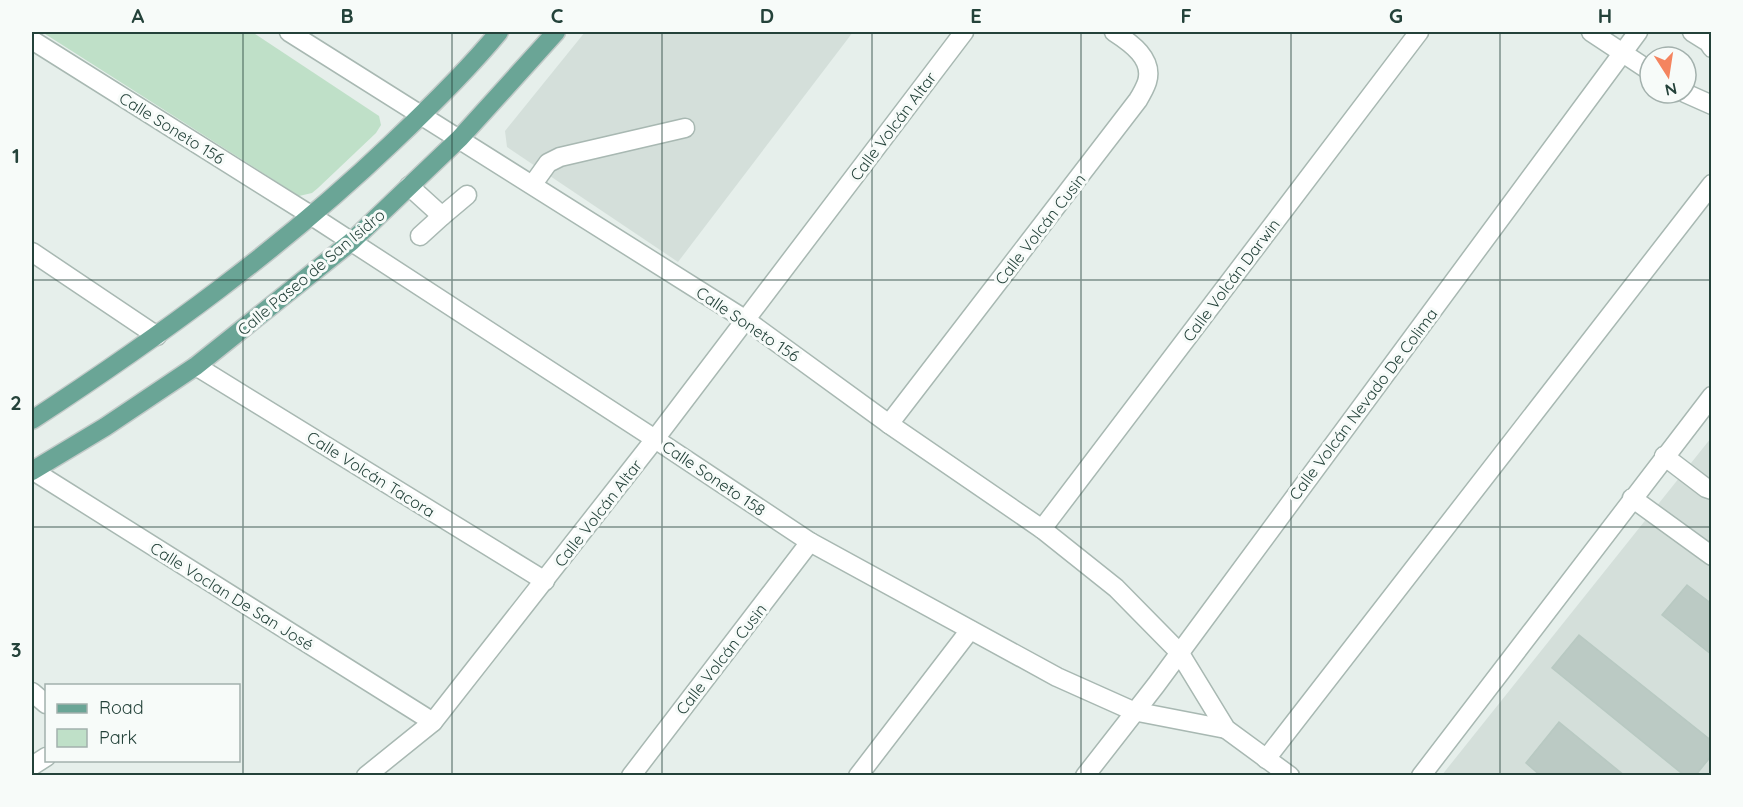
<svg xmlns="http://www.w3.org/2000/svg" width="1743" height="807" font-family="Quicksand,sans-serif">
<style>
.built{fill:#d4dfda}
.green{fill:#bfe0c8}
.building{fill:#bbcac4;stroke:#b8c9c2;stroke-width:1.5}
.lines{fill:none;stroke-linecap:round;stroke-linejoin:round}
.minor-casing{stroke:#a8b8b2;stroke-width:21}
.major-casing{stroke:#c2cac8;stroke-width:21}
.minor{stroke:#fff;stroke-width:18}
.major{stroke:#6aa596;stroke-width:18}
.grid{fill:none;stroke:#24423a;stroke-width:1.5;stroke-opacity:0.55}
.labels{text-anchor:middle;stroke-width:6;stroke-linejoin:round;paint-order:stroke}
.street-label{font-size:16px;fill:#24423a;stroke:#f7fbf9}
.neatline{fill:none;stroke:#24423a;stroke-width:2}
.grid-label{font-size:20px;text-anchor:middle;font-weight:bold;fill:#24423a}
</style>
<rect width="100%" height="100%" fill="#e6efeb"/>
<!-- built -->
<g class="built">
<polygon points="585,32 853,32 678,262 507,147 505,131"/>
<polygon points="1711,438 1711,775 1442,775"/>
</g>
<!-- green -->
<polygon class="green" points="42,32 252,32 379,116 381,125 376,133 318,188 312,193 299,196"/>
<!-- building -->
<g class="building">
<polygon points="1687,585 1712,604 1712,655 1662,615"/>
<polygon points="1579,635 1712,741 1712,755 1695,776 1685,776 1552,668"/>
<polygon points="1559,722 1625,776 1541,776 1526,763"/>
</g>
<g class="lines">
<!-- minor casing -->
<g class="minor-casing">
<g id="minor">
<polyline points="289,32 746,320 889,424 1042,529 1116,588 1179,652 1226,729 1290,776"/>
<polyline points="1591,32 1650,71"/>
<polyline points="1692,32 1708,42 1712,48"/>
<polyline points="32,40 312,216 655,439 810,542 1057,677 1133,711 1226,729"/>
<polyline points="1685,93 1712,105"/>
<polyline points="533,184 548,163 560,157 685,128"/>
<polyline points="409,186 442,216 467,195"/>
<polyline points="420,236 442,216"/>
<polyline points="32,252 157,336"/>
<polyline points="196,366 545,581"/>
<path d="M889,424l249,-324c3,-5 7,-12 9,-18 7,-23 -16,-39 -33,-50"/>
<polyline points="1664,456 1706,488 1712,490"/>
<polyline points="32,470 433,722"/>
<polyline points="1632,498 1712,556"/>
<polyline points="1042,529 1419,32"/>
<polyline points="32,692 46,704"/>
<polyline points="1266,759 1712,184"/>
<polyline points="32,766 46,757"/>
<polyline points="366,776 433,722 655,439 964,32"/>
<polyline points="631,776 810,542"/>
<polyline points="858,776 970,630"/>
<polyline points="1085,776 1156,685 1638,32"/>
<polyline points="1421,776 1712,396"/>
</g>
</g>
<!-- major casing -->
<g class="major-casing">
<g id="major">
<path d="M32,420c127,-83 250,-172 360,-277 37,-35 75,-72 107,-111"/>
<polyline points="32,471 105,427 196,366 351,242 460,138 556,32"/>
</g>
</g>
<!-- minor -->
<use href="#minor" class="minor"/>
<!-- major -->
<use href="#major" class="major"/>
</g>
<!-- grid -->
<path class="grid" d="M243,32v744M452,32v744M662,32v744M872,32v744M1081,32v744M1291,32v744M1500,32v744M32,280h1680M32,527h1680"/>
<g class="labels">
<!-- street labels -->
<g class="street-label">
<text transform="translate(893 126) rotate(-53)" y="6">Calle Volcán Altar</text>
<text transform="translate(172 128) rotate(32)" y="6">Calle Soneto 156</text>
<text transform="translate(1040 229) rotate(-52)" y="6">Calle Volcán Cusin</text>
<text transform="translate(311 272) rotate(-40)" y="6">Calle Paseo de San Isidro</text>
<text transform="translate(1231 280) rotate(-53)" y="6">Calle Volcán Darwin</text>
<text transform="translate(748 324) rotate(34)" y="6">Calle Soneto 156</text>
<text transform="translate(1363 404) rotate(-53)" y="6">Calle Volcán Nevado De Colima</text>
<text transform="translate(371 474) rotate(32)" y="6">Calle Volcán Tacora</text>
<text transform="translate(714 478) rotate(34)" y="6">Calle Soneto 158</text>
<text transform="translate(598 513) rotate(-52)" y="6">Calle Volcán Altar</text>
<text transform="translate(232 596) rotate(32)" y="6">Calle Voclan De San José</text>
<text transform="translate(721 659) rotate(-52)" y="6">Calle Volcán Cusin</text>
</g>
</g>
<!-- border -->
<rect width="1743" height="807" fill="none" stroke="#f7fbf9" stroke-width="66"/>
<!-- legend -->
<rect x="45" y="684" width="195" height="78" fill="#f7fbf9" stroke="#a3b1ad" stroke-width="1.5"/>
<rect x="57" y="704" width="30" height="9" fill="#6aa596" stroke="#a3b1ad" stroke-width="1.5"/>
<text x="99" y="714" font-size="18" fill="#24423a">Road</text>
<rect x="57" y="729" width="30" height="18" fill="#bfe0c8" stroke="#a3b1ad" stroke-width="1.5"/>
<text x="99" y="744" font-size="18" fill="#24423a">Park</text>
<!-- north arrow -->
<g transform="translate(1668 75) rotate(168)"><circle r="28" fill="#f7fbf9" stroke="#a3b1ad" stroke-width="1.5"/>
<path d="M0-4.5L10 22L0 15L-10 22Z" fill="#f4845f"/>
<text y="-9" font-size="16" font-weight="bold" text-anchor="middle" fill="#24423a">N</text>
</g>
<rect x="33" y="33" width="1677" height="741" class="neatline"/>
<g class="grid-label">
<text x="138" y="23">A</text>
<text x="347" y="23">B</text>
<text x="557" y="23">C</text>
<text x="767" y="23">D</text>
<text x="976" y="23">E</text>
<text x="1186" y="23">F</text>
<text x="1396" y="23">G</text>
<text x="1605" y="23">H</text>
<text x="16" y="163">1</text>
<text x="16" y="410">2</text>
<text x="16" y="657">3</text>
</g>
</svg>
